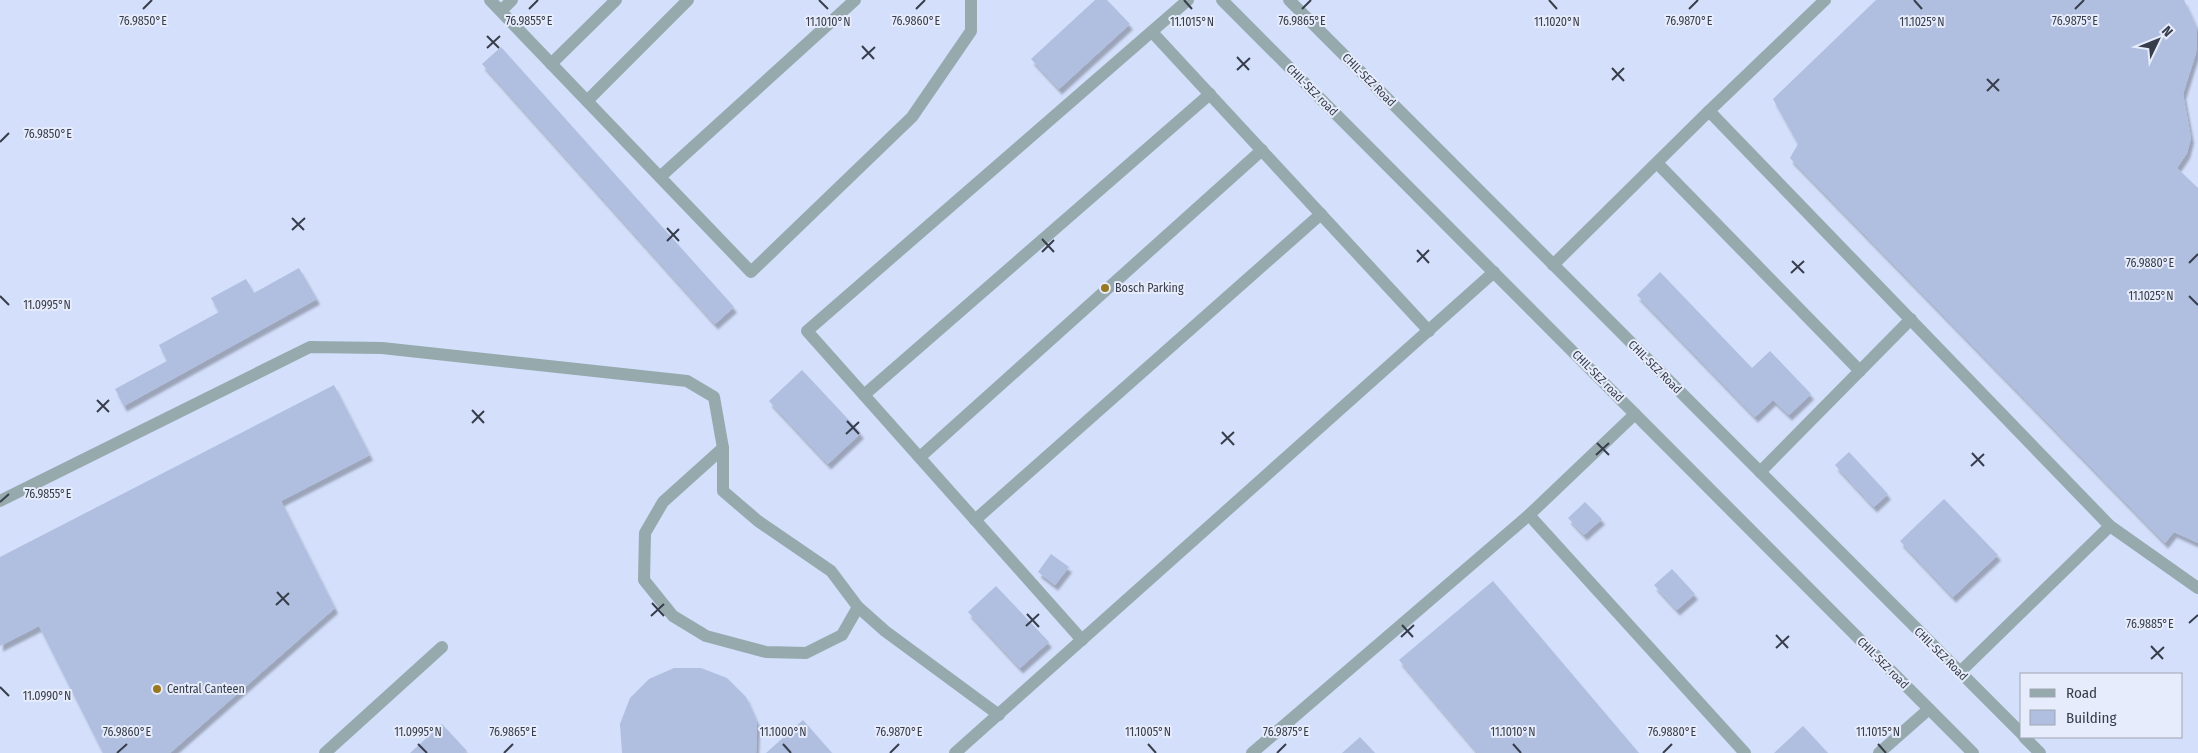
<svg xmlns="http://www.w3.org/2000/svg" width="2198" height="753" font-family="'Fira Sans Condensed',sans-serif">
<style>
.building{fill:#b0bee0;filter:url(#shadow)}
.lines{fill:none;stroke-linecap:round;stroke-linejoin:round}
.minor{stroke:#96aaad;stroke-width:12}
.ticks{fill:none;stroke:#373d4a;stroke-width:2}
.poi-dot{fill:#987821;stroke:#e6ecfb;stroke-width:2}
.labels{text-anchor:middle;stroke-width:4;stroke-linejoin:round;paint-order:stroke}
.street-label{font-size:12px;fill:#373d4a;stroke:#e6ecfb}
.poi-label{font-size:12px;fill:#373d4a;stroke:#e6ecfb;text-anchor:start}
.ticks-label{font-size:12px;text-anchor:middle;fill:#373d4a;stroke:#e6ecfb;stroke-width:4;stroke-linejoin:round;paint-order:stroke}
</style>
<defs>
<filter id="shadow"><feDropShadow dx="3" dy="5.5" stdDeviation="1" flood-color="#0004"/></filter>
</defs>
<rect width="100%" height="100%" fill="#d3dffb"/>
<!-- building -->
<g class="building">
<polygon points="1095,0 1107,0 1130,24 1059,89 1031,59"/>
<polygon points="1876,0 2184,0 2197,28 2196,53 2183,94 2191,138 2187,153 2177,168 2198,188 2198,543 2174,532 2165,543 1790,158 1798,144 1773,99"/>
<polygon points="501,47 734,307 715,324 482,64"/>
<polygon points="299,268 317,299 124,406 115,389 167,361 159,345 219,312 211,298 246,279 254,293"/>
<polygon points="1660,272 1752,368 1770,351 1811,394 1789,415 1773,400 1755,417 1637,295"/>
<polygon points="802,370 861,433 828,464 769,401"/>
<polygon points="334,385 370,455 281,501 335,608 170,753 103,753 39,626 0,646 0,557"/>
<polygon points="1849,452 1888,494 1874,507 1835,465"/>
<polygon points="1944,499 1998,555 1953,597 1900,541"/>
<polygon points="1585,502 1602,519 1584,535 1568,518"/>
<polygon points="1051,554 1069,567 1055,585 1038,572"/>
<polygon points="1672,569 1695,594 1677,610 1654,585"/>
<polygon points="1493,581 1639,753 1478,753 1399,660"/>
<polygon points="996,586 1049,642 1020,668 968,612"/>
<polygon points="674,668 701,668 727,678 746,697 757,722 756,753 622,753 620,724 630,698 649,679"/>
<polygon points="803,720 832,753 766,753"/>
<polygon points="442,724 467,751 464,753 410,753"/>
<polygon points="1803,726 1828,753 1774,753"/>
<polygon points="1360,737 1375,753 1342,753"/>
</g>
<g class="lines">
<!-- minor -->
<g class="minor">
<polyline points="490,0 751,272 912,117 971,31 971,0"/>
<polyline points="1222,0 1973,753"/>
<polyline points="1289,0 2022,734"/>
<polyline points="1825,0 1709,111 2110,526 1960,672"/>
<polyline points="501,11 512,0"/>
<polyline points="1152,32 1429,331"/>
<polyline points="551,64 616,0"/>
<polyline points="587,101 688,0"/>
<polyline points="1657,163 1860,371"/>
<polyline points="660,177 855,0"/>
<polyline points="1553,265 1709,111"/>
<polyline points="864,395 1210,94"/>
<polyline points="723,448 663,502 645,533 644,580 673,616 706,636 766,652 806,653 842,635 858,607"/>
<polyline points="920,457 1262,150"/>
<polyline points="1760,472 1911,319"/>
<polyline points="0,501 310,347 382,348 687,381 714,397 723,448 723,491 758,521 831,571 858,607 885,631 999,715"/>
<polyline points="1529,515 1745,753"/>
<polyline points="975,520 1321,214"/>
<polyline points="2110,526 2198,588"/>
<polyline points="1082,640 807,331 1188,0"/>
<polyline points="2024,737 2040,753"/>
<polyline points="325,753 442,647"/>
<polyline points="955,753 1494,272"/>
<polyline points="1252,753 1529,515 1635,414"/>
<polyline points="1879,753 1929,709"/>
</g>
</g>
<!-- ticks -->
<path class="ticks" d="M819,0l9,9M1184,0l8,9M1549,0l8,9M1914,0l8,9M143,9l9,-9M529,9l9,-9M916,9l9,-9M1302,9l9,-9M1689,9l9,-9M2075,9l9,-9M487,36l12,12M862,46l12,13M487,48l13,-12M1237,57l12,13M862,59l13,-12M1612,68l12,13M1237,70l13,-12M1987,79l12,12M1612,80l12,-12M1987,91l12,-12M0,142l9,-9M292,218l12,12M667,228l12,13M292,230l13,-12M1042,239l12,13M667,241l12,-12M1417,250l12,13M1042,252l12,-12M1792,261l12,12M1417,262l12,-12M2189,263l9,-9M1791,273l13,-12M0,296l9,9M2189,296l9,9M97,400l12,12M472,410l12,13M97,412l12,-12M847,421l12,13M472,423l12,-12M1222,432l12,13M846,434l13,-12M1597,443l12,12M1221,444l13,-12M1972,453l12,13M1596,455l13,-12M1971,466l13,-12M0,502l9,-8M277,592l12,13M652,603l12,13M276,605l13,-12M1027,614l12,13M651,616l13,-12M2189,623l9,-8M1402,625l11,12M1026,626l13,-12M1776,635l12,13M1401,637l13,-12M2151,646l12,13M1776,648l13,-12M2151,659l13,-12M0,687l9,9M418,744l9,9M783,744l8,9M1148,744l8,9M1513,744l8,9M1878,744l8,9M117,753l10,-9M504,753l9,-9M890,753l9,-9M1277,753l9,-9M1663,753l9,-9"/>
<!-- markers -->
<g class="poi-dot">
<circle cx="1105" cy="288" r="5"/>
<circle cx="157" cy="689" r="5"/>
</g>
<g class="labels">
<!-- street labels -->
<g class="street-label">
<text transform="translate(1369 80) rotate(45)" y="4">CHIL-SEZ Road</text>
<text transform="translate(1312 90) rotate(45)" y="4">CHIL-SEZ road</text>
<text transform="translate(1655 367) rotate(45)" y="4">CHIL-SEZ Road</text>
<text transform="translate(1598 376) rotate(45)" y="4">CHIL-SEZ road</text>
<text transform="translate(1941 654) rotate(45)" y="4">CHIL-SEZ Road</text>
<text transform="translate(1883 663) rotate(45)" y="4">CHIL-SEZ road</text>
</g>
<!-- poi labels -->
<g class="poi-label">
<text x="1115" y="292">Bosch Parking</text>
<text x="167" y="693">Central Canteen</text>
</g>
</g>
<g class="ticks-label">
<text x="143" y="25">76.9850°E</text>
<text x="529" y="25">76.9855°E</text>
<text x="916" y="25">76.9860°E</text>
<text x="1302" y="25">76.9865°E</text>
<text x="1689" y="25">76.9870°E</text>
<text x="2075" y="25">76.9875°E</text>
<text x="828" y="26">11.1010°N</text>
<text x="1192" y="26">11.1015°N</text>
<text x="1557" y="26">11.1020°N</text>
<text x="1922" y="26">11.1025°N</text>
<text x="48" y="138">76.9850°E</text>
<text x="2150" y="267">76.9880°E</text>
<text x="2151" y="300">11.1025°N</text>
<text x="47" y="309">11.0995°N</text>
<text x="48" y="498">76.9855°E</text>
<text x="2150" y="628">76.9885°E</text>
<text x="47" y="700">11.0990°N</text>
<text x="418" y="736">11.0995°N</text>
<text x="783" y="736">11.1000°N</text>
<text x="1148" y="736">11.1005°N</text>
<text x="1513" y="736">11.1010°N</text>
<text x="1878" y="736">11.1015°N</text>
<text x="127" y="736">76.9860°E</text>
<text x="513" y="736">76.9865°E</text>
<text x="899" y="736">76.9870°E</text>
<text x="1286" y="736">76.9875°E</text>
<text x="1672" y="736">76.9880°E</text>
</g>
<!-- legend -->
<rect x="2020" y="673" width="162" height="65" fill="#e6ecfb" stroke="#a0a6b4"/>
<rect x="2030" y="689" width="25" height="8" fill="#96aaad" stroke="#a0a6b4"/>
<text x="2066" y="698" font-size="15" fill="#373d4a">Road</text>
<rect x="2030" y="710" width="25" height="15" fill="#b0bee0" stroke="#a0a6b4"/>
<text x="2066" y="723" font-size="15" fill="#373d4a">Building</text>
<!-- north arrow -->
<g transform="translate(2158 40) rotate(47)" stroke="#e6ecfb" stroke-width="4" paint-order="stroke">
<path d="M0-4L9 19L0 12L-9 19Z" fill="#373d4a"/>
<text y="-8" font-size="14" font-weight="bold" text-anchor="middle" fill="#373d4a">N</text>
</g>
</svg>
